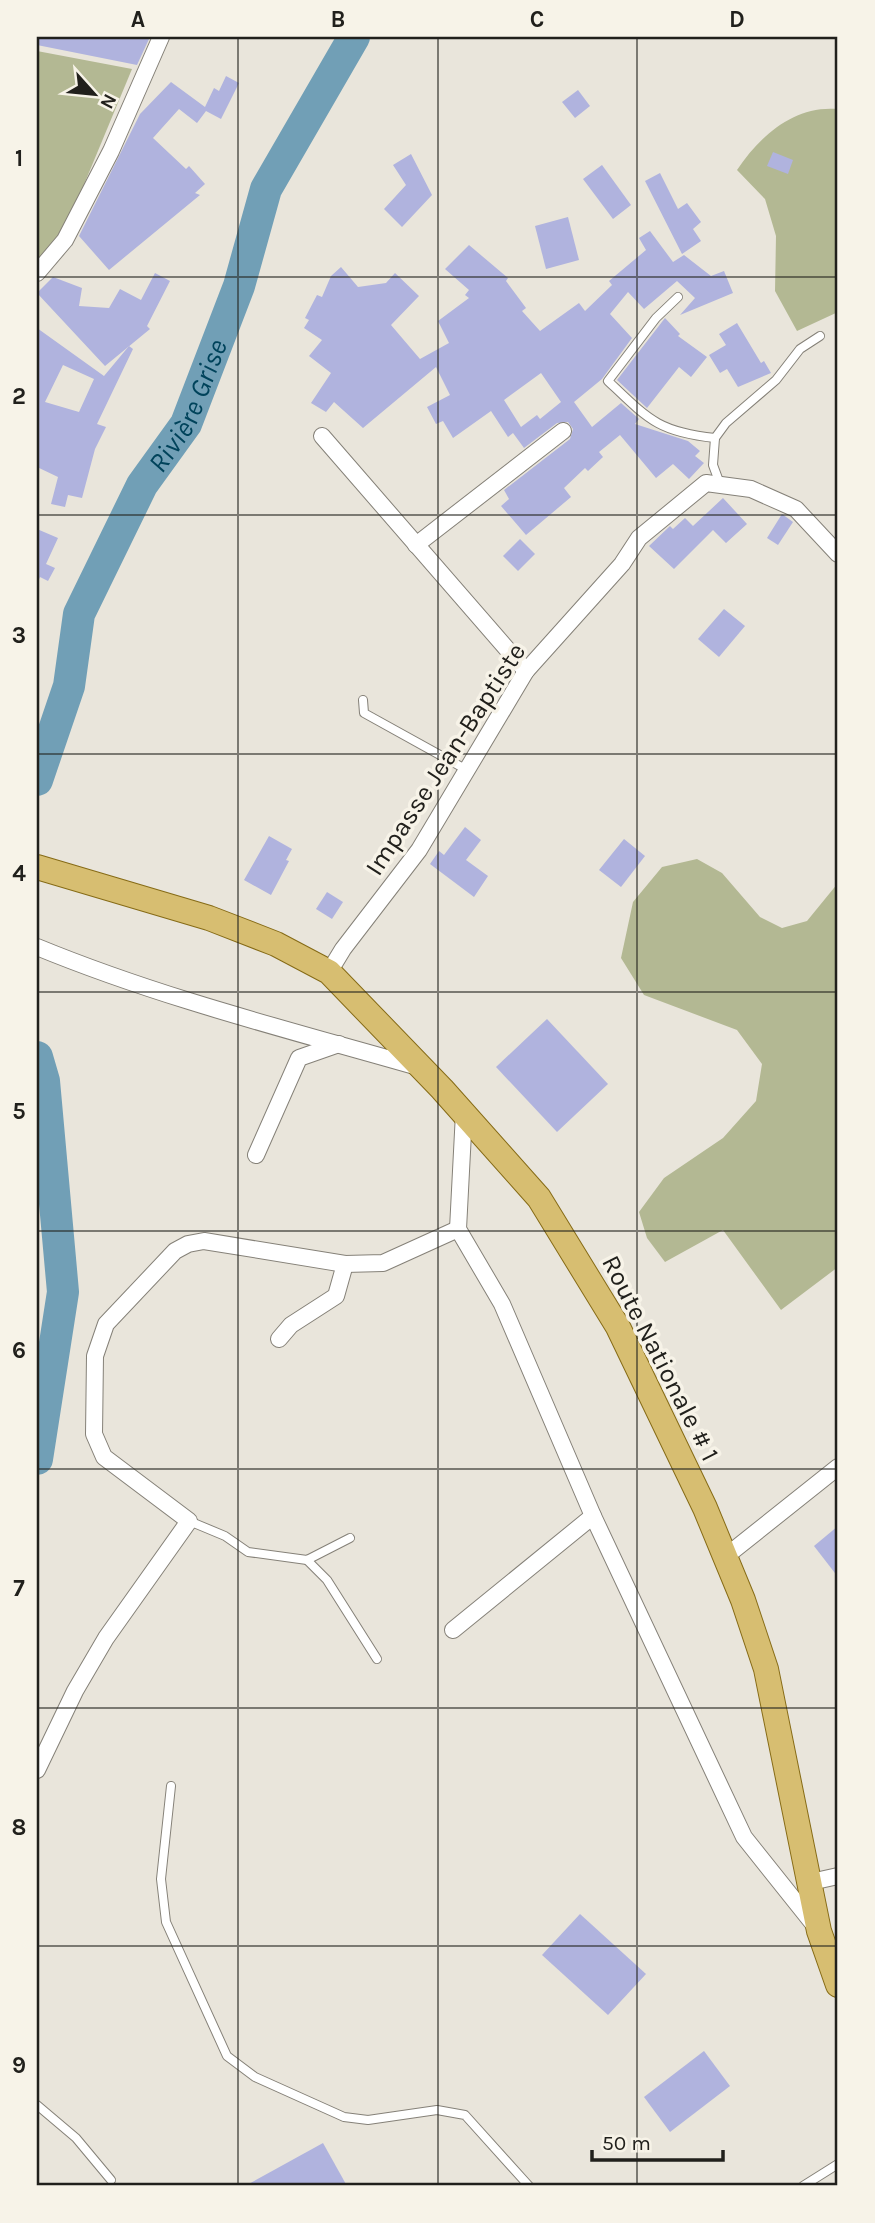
<svg xmlns="http://www.w3.org/2000/svg" width="875" height="2223" font-family="Karla,sans-serif">
<style>
.green{fill:#b3b893}
.lines{fill:none;stroke-linecap:round;stroke-linejoin:round}
.river{stroke:#719fb6;stroke-width:32}
.building{fill:#b0b3de;fill-rule:evenodd}
.lane-casing{stroke:#858178;stroke-width:10}
.street-casing{stroke:#858178;stroke-width:18}
.primary-casing{stroke:#866b16;stroke-width:26}
.lane{stroke:#fff;stroke-width:8}
.street{stroke:#fff;stroke-width:16}
.primary{stroke:#d7be71;stroke-width:24}
.grid{fill:none;stroke:#21201c;stroke-width:2;stroke-opacity:0.55}
.labels{text-anchor:middle;stroke-width:7;stroke-linejoin:round;paint-order:stroke}
.street-label{font-size:26px;fill:#21201c;stroke:#f7f3e8}
.water-label{font-size:28px;font-style:italic;fill:#00435b;stroke:#f7f3e8}
.neatline{fill:none;stroke:#21201c;stroke-width:2.5}
.grid-label{font-size:23px;text-anchor:middle;font-weight:bold;fill:#21201c}
</style>
<rect width="100%" height="100%" fill="#e9e5db"/>
<!-- green -->
<g class="green">
<polygon points="37,51 132,69 63,235 37,265"/>
<path d="M838,109v203l-41,19 -22,-40 1,-55 -11,-37 -28,-29c23,-34 57,-65 101,-61z"/>
<polygon points="697,859 722,873 760,917 782,928 807,921 838,883 838,1267 781,1310 723,1230 665,1262 647,1238 639,1212 664,1178 723,1138 756,1101 762,1064 737,1030 644,995 621,958 633,902 662,867"/>
</g>
<g class="lines">
<!-- river -->
<g class="river">
<path id="s1" d="M37,780l32,-94 10,-72 63,-129 44,-61 53,-138 27,-97 88,-152"/>
<polyline points="37,1057 44,1081 63,1292 37,1459"/>
</g>
</g>
<!-- building -->
<g class="building">
<polygon points="37,37 139,37 149,39 137,65 37,45"/>
<polygon points="226,76 239,83 221,119 206,111 197,123 179,109 153,138 186,169 189,166 205,184 195,193 200,195 109,270 79,236 140,114 171,82 205,107 214,88 219,91"/>
<polygon points="578,90 590,106 575,118 562,102"/>
<polygon points="773,152 793,160 788,174 767,166"/>
<polygon points="411,154 432,195 402,227 384,209 406,185 393,165"/>
<polygon points="602,165 631,205 613,219 583,179"/>
<polygon points="660,173 678,209 687,203 701,222 693,229 701,241 682,254 645,181"/>
<polygon points="568,217 579,260 546,269 535,226"/>
<path d="M650,231l23,31 11,-7 27,21 13,-5 9,22 -53,22 15,-17 -18,-17 -33,28 -16,-17 -18,22 22,24 -30,41 -28,23 18,25 29,-24 18,16 -4,5 53,17 12,10 -5,5 9,7 -15,16 -16,-15 -17,14 -36,-43 -21,17 4,5 -15,14 -3,-3 -21,20 7,9 -45,38 -25,-29 8,-7 -5,-9 66,-51 3,-10 -5,-7 -11,1 -33,25 -11,-15 -5,4 -17,-26 -38,27 -10,-17 -7,3 -9,-17 23,-12 -14,-28 -73,61 -29,-26 -8,10 -15,-9 20,-30 -22,-17 13,-16 -18,-12 5,-8 -4,-2 12,-23 5,2 9,-21 10,-9 17,20 28,-4 9,-10 24,23 -28,29 29,34 29,-16 -11,-22 31,-23 -4,-3 4,-5 -24,-21 24,-24 39,33 -2,3 20,27 -4,3 18,20 39,-28 6,8 27,-26 -3,-4 37,-31 -7,-12zM541,373l20,29 -21,17 -3,-4 -16,12 -17,-27z"/>
<polygon points="155,273 170,281 147,326 150,329 105,366 37,293 53,277 82,288 79,306 109,308 120,289 141,300"/>
<polygon points="665,318 680,334 678,336 707,357 691,377 679,367 647,408 617,380"/>
<polygon points="737,323 761,363 764,361 771,373 738,387 727,369 720,373 709,355 726,345 719,334"/>
<path d="M37,328l67,48 25,-30 4,3 -36,75 9,3 -11,22 -13,49 -14,-3 -3,12 -14,-3 7,-27 -21,-10zM63,365l31,14 -15,33 -34,-10z"/>
<polygon points="723,498 747,524 726,543 713,530 674,569 649,546 670,526 673,529 685,518 693,526"/>
<polygon points="782,514 793,522 778,545 767,538"/>
<polygon points="37,529 58,538 46,564 55,568 48,581 40,577 37,584"/>
<polygon points="520,539 535,554 518,571 503,556"/>
<polygon points="724,609 745,626 719,657 698,639"/>
<polygon points="465,827 481,840 466,860 488,876 474,897 430,864 439,851 444,855"/>
<polygon points="269,836 292,849 286,860 289,861 271,895 244,880"/>
<polygon points="624,839 645,856 621,887 599,870"/>
<polygon points="327,892 343,902 332,919 316,909"/>
<polygon points="547,1019 608,1084 557,1132 496,1067"/>
<polygon points="838,1526 838,1577 814,1546"/>
<polygon points="580,1914 646,1974 608,2015 542,1955"/>
<polygon points="704,2051 730,2086 670,2132 644,2097"/>
<polygon points="323,2143 347,2186 245,2186"/>
</g>
<g class="lines">
<!-- lane casing -->
<g class="lane-casing">
<g id="lane">
<path d="M678,297l-22,21 -48,63c40,38 50,51 107,57"/>
<polyline points="720,484 713,465 715,438 726,423 776,380 800,349 820,336"/>
<polyline points="363,700 364,713 467,770"/>
<polyline points="189,1521 225,1536 248,1552 307,1560 350,1538"/>
<polyline points="307,1560 327,1580 377,1659"/>
<polyline points="171,1786 161,1879 166,1922 227,2056 255,2077 344,2117 368,2120 437,2110 465,2115 529,2186"/>
<polyline points="37,2105 76,2138 111,2180"/>
<polyline points="803,2186 838,2164"/>
</g>
</g>
<!-- street casing -->
<g class="street-casing">
<g id="street">
<polyline points="37,273 65,240 111,151 161,37"/>
<polyline points="322,436 526,671"/>
<polyline points="416,545 563,431"/>
<path d="M37,947c124,51 252,83 381,120"/>
<polyline points="329,972 343,949 419,850 526,671 622,564 639,538 706,483 751,489 796,509 838,554"/>
<polyline points="464,1113 458,1229 502,1304 593,1516 744,1837 815,1926"/>
<polyline points="256,1155 299,1058 339,1044"/>
<polyline points="279,1339 291,1325 336,1296 345,1264"/>
<polyline points="725,1557 838,1467"/>
<polyline points="453,1630 593,1516"/>
<polyline points="37,1770 75,1691 106,1638 189,1521 104,1457 94,1434 95,1356 106,1324 175,1251 188,1244 204,1241 345,1264 383,1263 458,1229"/>
<polyline points="811,1882 838,1876"/>
</g>
</g>
<!-- primary casing -->
<g class="primary-casing">
<polyline id="primary" points="37,867 209,918 276,944 329,972 442,1089 539,1198 618,1327 705,1508 743,1600 766,1669 819,1931 838,1985"/>
</g>
<!-- lane -->
<use href="#lane" class="lane"/>
<!-- street -->
<use href="#street" class="street"/>
<!-- primary -->
<use href="#primary" class="primary"/>
</g>
<!-- grid -->
<path class="grid" d="M238,37v2149M438,37v2149M637,37v2149M37,277h801M37,515h801M37,754h801M37,992h801M37,1231h801M37,1469h801M37,1708h801M37,1946h801"/>
<g class="labels">
<!-- street labels -->
<g class="street-label">
<text transform="translate(445 759) rotate(-57)" y="9">Impasse Jean-Baptiste</text>
<text transform="translate(661 1358) rotate(63)" y="9">Route Nationale # 1</text>
</g>
<!-- water labels -->
<g class="water-label">
<text dy="10" stroke="none"><textPath href="#s1" startOffset="408">Rivière Grise</textPath></text>
</g>
</g>
<!-- border -->
<rect width="875" height="2223" fill="none" stroke="#f7f3e8" stroke-width="77"/>
<!-- north arrow -->
<g transform="translate(94 94) rotate(117)" stroke="#f7f3e8" stroke-width="5" paint-order="stroke">
<path d="M0-5L12 26L0 18L-12 26Z" fill="#21201c"/>
<text y="-10" font-size="19" font-weight="bold" text-anchor="middle" fill="#21201c">N</text>
</g>
<!-- scale -->
<path d="M592 2150v10h131v-10" fill="none" stroke="#21201c" stroke-width="3.5"/>
<text x="602" y="2150" font-size="21" fill="#21201c" stroke="#f7f3e8" stroke-width="5" paint-order="stroke">50 m</text>
<rect x="38" y="38" width="798" height="2146" class="neatline"/>
<g class="grid-label">
<text x="138" y="27">A</text>
<text x="338" y="27">B</text>
<text x="537" y="27">C</text>
<text x="737" y="27">D</text>
<text x="19" y="166">1</text>
<text x="19" y="404">2</text>
<text x="19" y="643">3</text>
<text x="19" y="881">4</text>
<text x="19" y="1119">5</text>
<text x="19" y="1358">6</text>
<text x="19" y="1596">7</text>
<text x="19" y="1835">8</text>
<text x="19" y="2073">9</text>
</g>
</svg>
